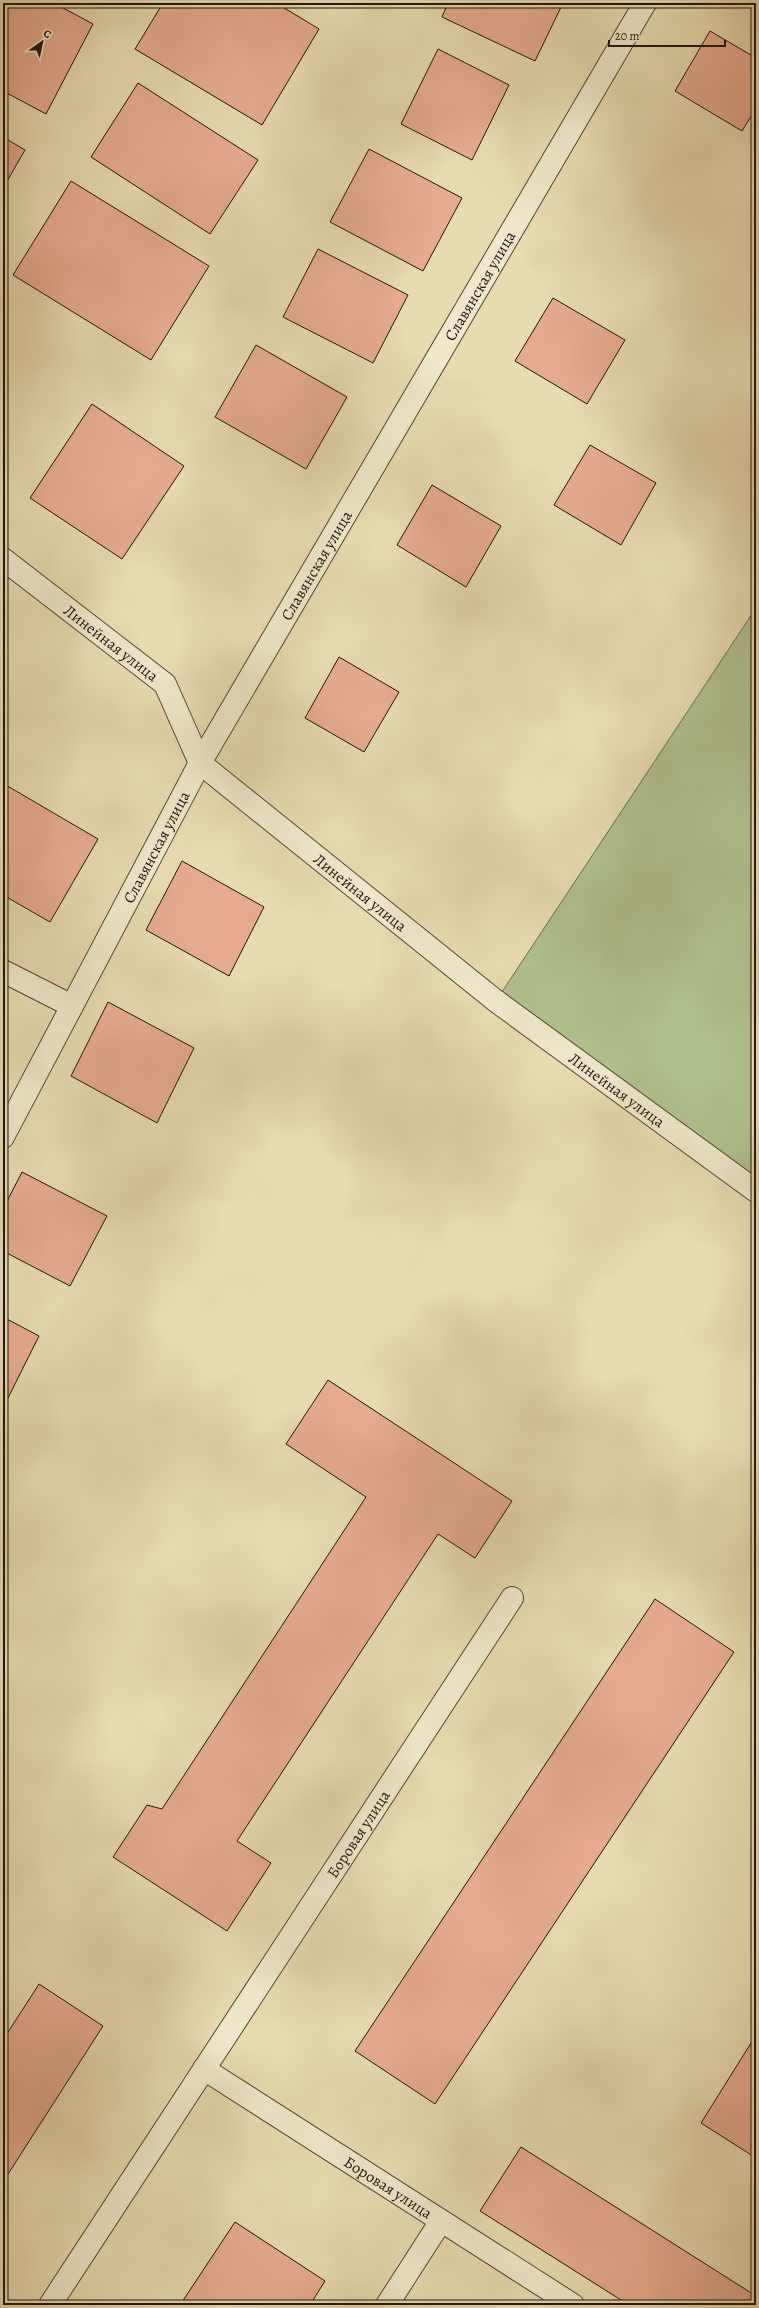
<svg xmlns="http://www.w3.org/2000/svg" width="759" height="2308" font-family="Alegreya,serif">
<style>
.green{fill:#b0c18f;stroke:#666b4e}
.building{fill:#e6ab8f;stroke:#1d150d}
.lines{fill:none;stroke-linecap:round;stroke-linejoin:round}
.lane-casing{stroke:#504636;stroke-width:24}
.street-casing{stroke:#504636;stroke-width:24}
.lane{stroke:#efe8cc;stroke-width:22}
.street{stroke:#efe8cc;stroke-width:22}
.labels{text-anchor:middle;stroke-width:3.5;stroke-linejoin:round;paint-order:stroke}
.street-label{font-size:16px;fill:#1d150d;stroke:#efe8cc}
</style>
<rect width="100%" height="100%" fill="#e7dbb0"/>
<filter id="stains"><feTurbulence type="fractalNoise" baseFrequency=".005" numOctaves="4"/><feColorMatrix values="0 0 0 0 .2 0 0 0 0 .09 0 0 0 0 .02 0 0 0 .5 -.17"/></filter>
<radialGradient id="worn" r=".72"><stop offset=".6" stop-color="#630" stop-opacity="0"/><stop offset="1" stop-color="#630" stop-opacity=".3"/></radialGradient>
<!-- green -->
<polygon class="green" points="756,608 756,1191 496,1001"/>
<!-- building -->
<g class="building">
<polygon points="3,3 54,3 93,24 46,114 3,91"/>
<polygon points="163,3 276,3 319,29 262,125 135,49"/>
<polygon points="448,3 563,3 535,61 442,17"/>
<polygon points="710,31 756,58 756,108 742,131 675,91"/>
<polygon points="438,49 509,85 472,160 401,124"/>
<polygon points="138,83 258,160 210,234 91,157"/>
<polygon points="3,137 25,150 3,188"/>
<polygon points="369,149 462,198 423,271 330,222"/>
<polygon points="71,181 209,266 151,360 13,275"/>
<polygon points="318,249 408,295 373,363 283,317"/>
<polygon points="553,298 625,340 587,404 515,361"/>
<polygon points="256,345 347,397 306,469 215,417"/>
<polygon points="92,404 184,466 122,559 30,498"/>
<polygon points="590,445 656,483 621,545 554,505"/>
<polygon points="432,485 501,526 466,587 397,545"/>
<polygon points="339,657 399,692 364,752 305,718"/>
<polygon points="4,784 98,839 50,922 3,895"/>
<polygon points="182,861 264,907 229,976 146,930"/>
<polygon points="108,1002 194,1048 157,1123 71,1076"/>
<polygon points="22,1172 107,1216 70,1286 3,1251 3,1209"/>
<polygon points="3,1317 39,1336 5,1404 3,1403"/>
<polygon points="328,1380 512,1501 475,1558 438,1534 237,1841 271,1863 227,1931 113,1857 147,1805 162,1809 366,1497 286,1444"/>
<polygon points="655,1599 734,1652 435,2104 355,2051"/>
<polygon points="39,1984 103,2026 3,2182 3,2040"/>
<polygon points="756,2035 756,2158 701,2123"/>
<polygon points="521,2147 756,2296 756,2305 629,2305 480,2211"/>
<polygon points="235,2222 325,2281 310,2305 180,2305"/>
</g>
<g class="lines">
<!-- lane casing -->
<g class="lane-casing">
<polyline id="lane" points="387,2305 441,2221"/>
</g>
<!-- street casing -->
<g class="street-casing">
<g id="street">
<path id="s1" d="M3,559l162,125 35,79 296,238 260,190"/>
<polyline points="3,971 72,1006"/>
<path id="s2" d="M3,1137l197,-374 445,-760"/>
<path id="s3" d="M204,2069l369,236"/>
<path id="s4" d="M50,2305l462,-707"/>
</g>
</g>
<!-- lane -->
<use href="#lane" class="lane"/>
<!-- street -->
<use href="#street" class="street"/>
</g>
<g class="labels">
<!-- street labels -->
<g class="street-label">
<text dy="6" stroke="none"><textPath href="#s2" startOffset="976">Славянская улица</textPath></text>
<text dy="6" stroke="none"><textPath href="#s2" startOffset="652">Славянская улица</textPath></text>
<text dy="6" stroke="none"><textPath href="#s1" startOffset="137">Линейная улица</textPath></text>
<text dy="6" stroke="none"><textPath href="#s2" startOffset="328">Славянская улица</textPath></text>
<text dy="6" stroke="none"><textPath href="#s1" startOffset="497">Линейная улица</textPath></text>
<text dy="6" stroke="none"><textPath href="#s1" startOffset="821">Линейная улица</textPath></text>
<text dy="6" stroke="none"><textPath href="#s4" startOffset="563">Боровая улица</textPath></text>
<text dy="6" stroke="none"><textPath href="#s3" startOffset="219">Боровая улица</textPath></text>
</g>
</g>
<!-- margin -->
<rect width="759" height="2308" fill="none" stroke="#e7dbb0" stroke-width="16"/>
<rect x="4" y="4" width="751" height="2300" fill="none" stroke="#1d150d" stroke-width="2"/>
<rect x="8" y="8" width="743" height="2292" fill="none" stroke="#1d150d"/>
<!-- north arrow -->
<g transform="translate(42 42) rotate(33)" stroke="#efe8cc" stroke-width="3" paint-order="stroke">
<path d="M0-3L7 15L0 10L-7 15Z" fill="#1d150d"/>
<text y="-6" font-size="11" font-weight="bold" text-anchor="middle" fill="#1d150d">С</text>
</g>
<!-- scale -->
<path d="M609 40v6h116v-6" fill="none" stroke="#1d150d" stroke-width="2"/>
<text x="615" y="40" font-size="12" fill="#1d150d" stroke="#efe8cc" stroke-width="3" paint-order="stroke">20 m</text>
<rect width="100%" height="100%" filter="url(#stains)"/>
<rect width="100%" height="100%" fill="url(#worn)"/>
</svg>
